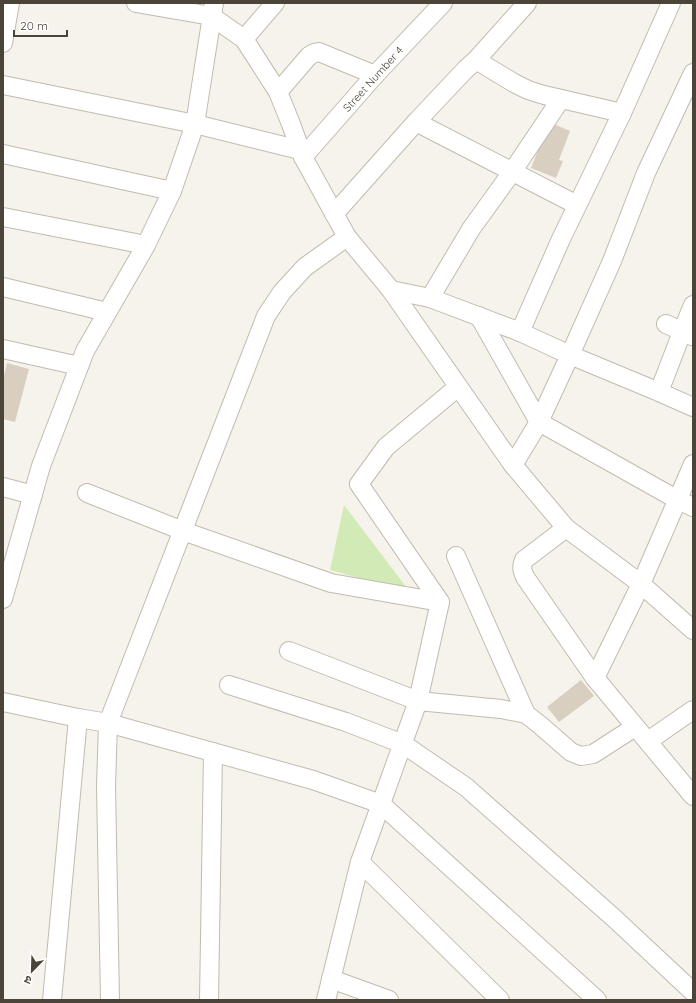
<svg xmlns="http://www.w3.org/2000/svg" width="696" height="1003" font-family="Quicksand,'Noto Sans Devanagari',sans-serif">
<style>
.green{fill:#d2eab5}
.building{fill:#d8cfc1}
.lines{fill:none;stroke-linecap:round;stroke-linejoin:round}
.minor-casing{stroke:#c2bbae;stroke-width:20}
.minor{stroke:#fff;stroke-width:18}
.labels{text-anchor:middle;stroke-width:4;stroke-linejoin:round;paint-order:stroke}
.street-label{font-size:11px;fill:#4b4439;stroke:#fff}
</style>
<rect width="100%" height="100%" fill="#f6f3ec"/>
<!-- green -->
<polygon class="green" points="344,505 410,592 330,570"/>
<!-- building -->
<g class="building">
<polygon points="549,122 570,131 559,160 563,161 556,178 531,168"/>
<polygon points="7,363 29,369 15,422 3,419 3,380"/>
<polygon points="581,680 594,696 559,722 547,707"/>
</g>
<g class="lines">
<!-- minor casing -->
<g class="minor-casing">
<g id="minor">
<polyline points="136,3 211,16 244,39 278,92 291,124 303,157 347,237 391,290 513,465 566,528 641,584 693,630"/>
<polyline points="244,39 275,3"/>
<polyline points="3,43 10,3"/>
<polyline points="476,60 514,83 528,90 544,95 622,113"/>
<polyline points="3,85 195,124 300,150"/>
<polyline points="278,92 309,56 314,53 319,52 375,75"/>
<polyline points="416,122 577,205"/>
<polyline points="3,154 172,191"/>
<polyline points="303,157 375,75 443,3"/>
<polyline points="334,214 416,122 465,70 476,60 527,3"/>
<polyline points="3,217 146,245"/>
<polyline points="3,287 107,312"/>
<polyline points="391,290 430,298 520,332 570,355 659,392 693,407"/>
<polyline points="430,298 471,229 512,172 561,99"/>
<polyline points="479,316 539,422"/>
<polyline points="666,324 692,336"/>
<polyline points="520,332 561,239 622,113 671,3"/>
<polyline points="3,349 79,366"/>
<polyline points="659,392 682,332 693,305"/>
<polyline points="539,422 570,355 612,261 646,173 693,73"/>
<polyline points="513,465 539,422 678,500 693,507"/>
<polyline points="3,487 33,495"/>
<polyline points="87,493 183,531 331,583 440,602"/>
<path d="M566,528l-42,32c-3,7 -2,10 1,17l70,101 98,118"/>
<polyline points="456,556 526,714"/>
<polyline points="3,599 41,466 85,351 146,245 172,191 195,124 214,3"/>
<polyline points="289,651 418,701 501,709 526,714 540,725 571,752 581,756 593,754 635,727"/>
<polyline points="595,678 641,584 693,464"/>
<polyline points="229,685 346,722 403,744 466,787 615,919 693,992"/>
<polyline points="3,702 78,718 108,723 313,780 381,804 597,1000"/>
<polyline points="648,741 693,710"/>
<polyline points="360,862 500,1000"/>
<polyline points="331,979 389,1000"/>
<polyline points="52,1000 78,718"/>
<polyline points="110,1000 106,786 108,723 266,316 282,292 305,267 347,237"/>
<polyline points="209,1000 213,752"/>
<polyline points="326,1000 360,862 418,701 440,602 359,484 386,447 458,387"/>
</g>
</g>
<!-- minor -->
<use href="#minor" class="minor"/>
</g>
<g class="labels">
<!-- street labels -->
<g class="street-label">
<text transform="translate(373 79) rotate(-48)" y="4">Street Number 4</text>
</g>
</g>
<!-- border -->
<rect width="696" height="1003" fill="none" stroke="#4b4439" stroke-width="8"/>
<!-- north arrow -->
<g transform="translate(32 971) rotate(203)" stroke="#ffffff" stroke-width="3" paint-order="stroke">
<path d="M0-3L7 15L0 10L-7 15Z" fill="#4b4439"/>
<text y="-6" font-size="11" font-weight="bold" text-anchor="middle" fill="#4b4439">उ</text>
</g>
<!-- scale -->
<path d="M14 30v6h53v-6" fill="none" stroke="#4b4439" stroke-width="2"/>
<text x="20" y="30" font-size="12" fill="#4b4439" stroke="#ffffff" stroke-width="3" paint-order="stroke">20 m</text>
</svg>
